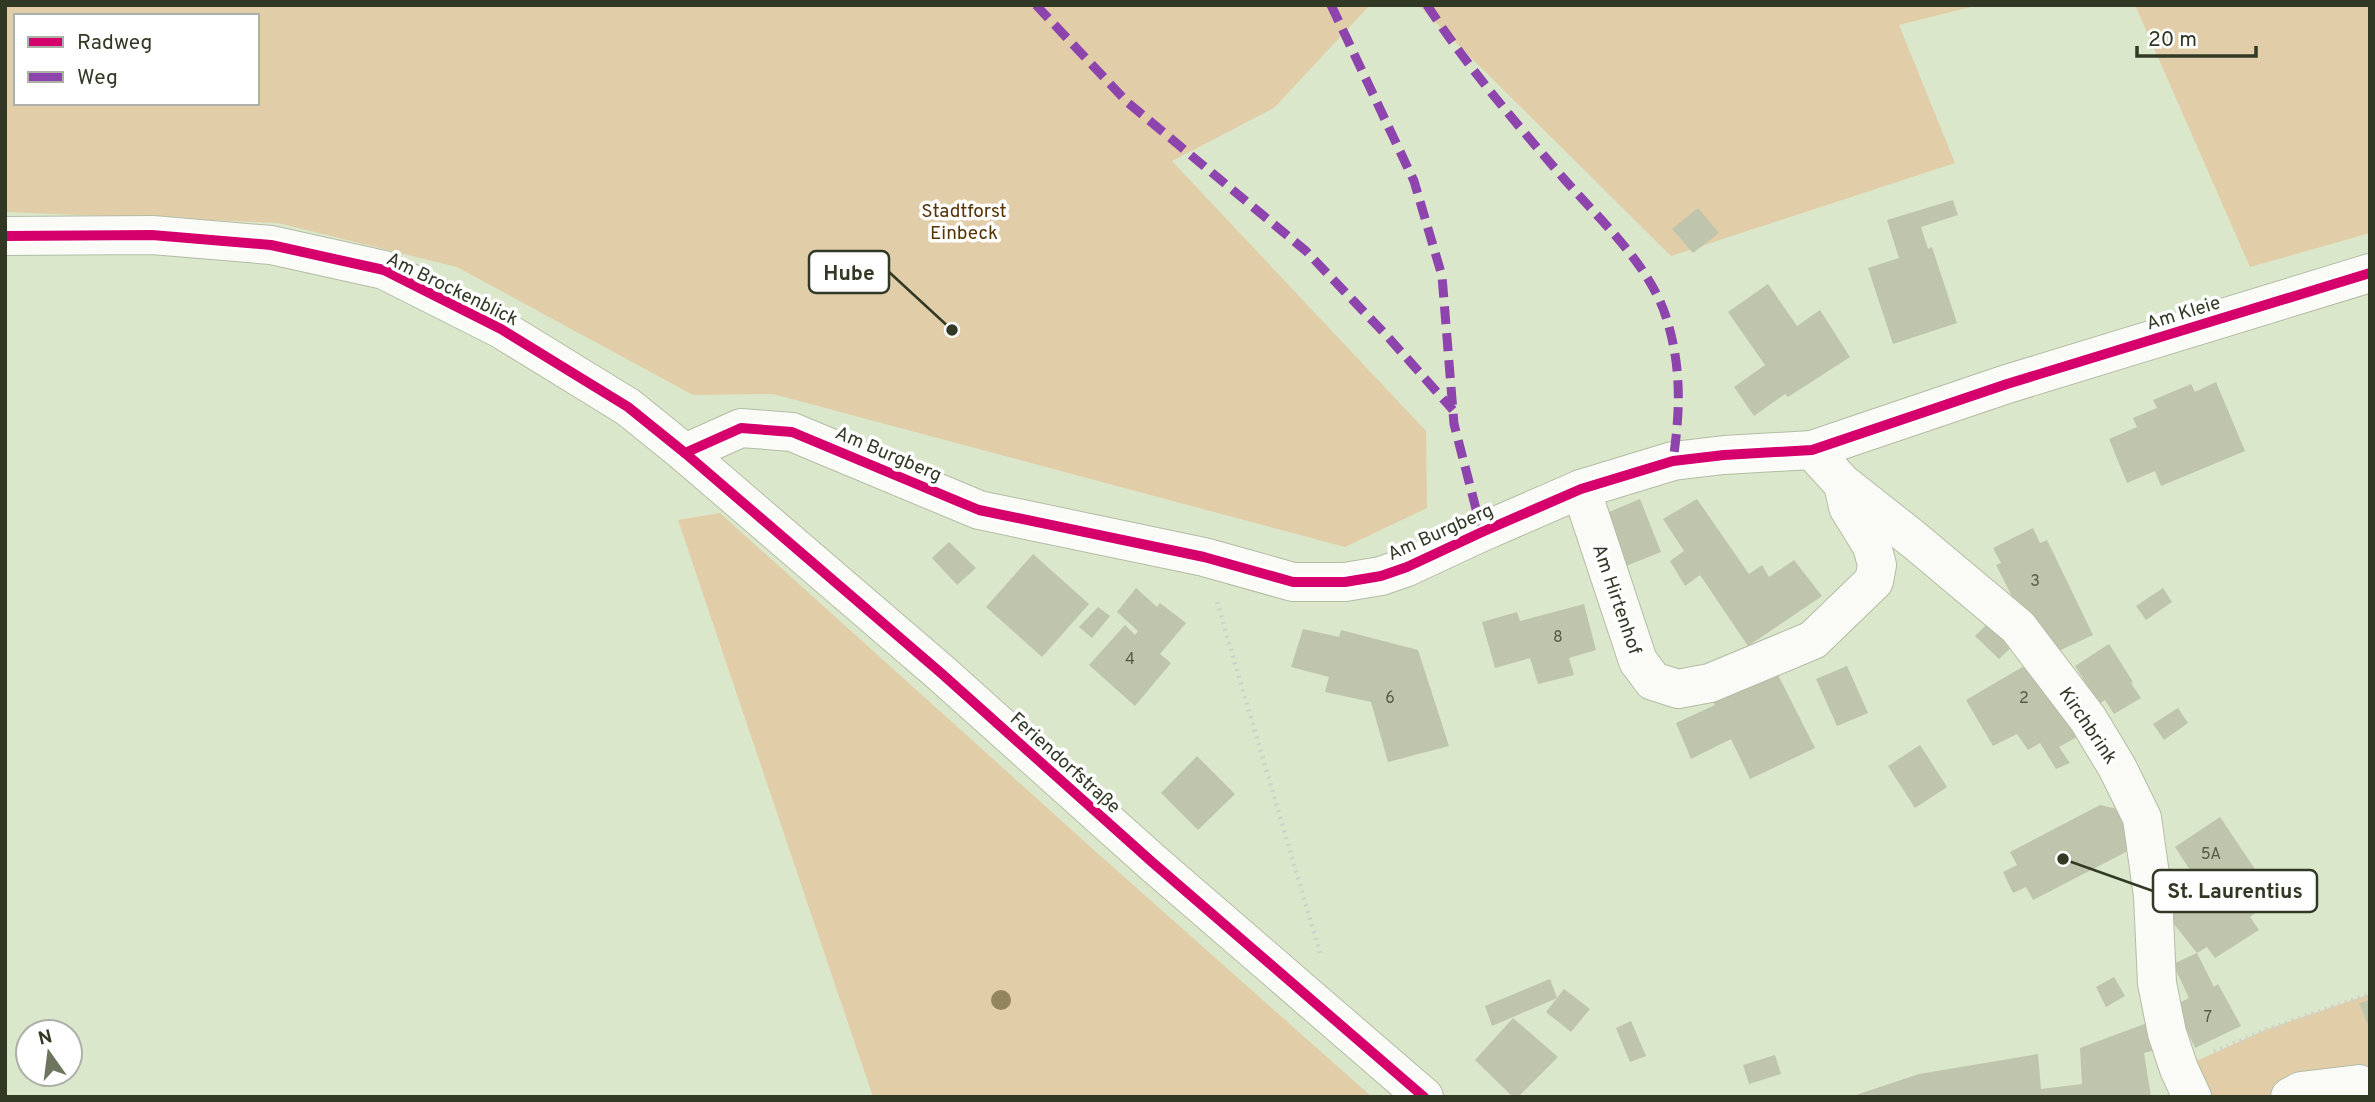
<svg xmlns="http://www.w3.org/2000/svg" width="2375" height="1102" font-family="Overpass,sans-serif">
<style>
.green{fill:#e1cda8;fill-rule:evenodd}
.building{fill:#bfc4ac}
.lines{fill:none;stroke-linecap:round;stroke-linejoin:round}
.minor-casing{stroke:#b3bca5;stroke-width:40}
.path{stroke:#ced1c9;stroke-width:4.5;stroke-dasharray:2 5;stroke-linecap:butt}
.minor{stroke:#fafbf7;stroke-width:38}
.quiet{stroke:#8e44ad;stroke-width:9;stroke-dasharray:18 9;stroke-linecap:butt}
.cycleway-casing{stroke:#fff;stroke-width:15}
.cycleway{stroke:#d6006c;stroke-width:10}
.tree{fill:#93855e}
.labels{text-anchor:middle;stroke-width:7;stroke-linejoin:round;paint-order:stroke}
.number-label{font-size:16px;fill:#545c47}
.park-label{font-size:19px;fill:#583405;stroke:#fff}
.street-label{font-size:19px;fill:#313925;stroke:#fff}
.leader{fill:none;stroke:#313925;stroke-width:2.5}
.callout-dot{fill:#313925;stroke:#fff;stroke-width:2.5}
.callout{fill:#fff;stroke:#313925;stroke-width:2.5}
.callout-label{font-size:21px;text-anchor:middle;font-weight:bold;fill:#313925}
</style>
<rect width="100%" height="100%" fill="#dbe7ca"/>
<!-- green -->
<g class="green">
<path d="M5,5h1365l-96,103 -102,53 254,270 1,77 -82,39 -572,-153 -80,1 -236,-128 -179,-44 -273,-11zM16,16h241v87h-241z"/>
<polygon points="1418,5 1979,5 1899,25 1955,163 1671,256"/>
<polygon points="2135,5 2370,5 2370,233 2250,267"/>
<polygon points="720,513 1095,851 1372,1097 873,1097 678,520"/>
<polygon points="2370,994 2370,1075 2290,1097 2192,1097 2179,1069 2265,1030"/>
</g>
<!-- building -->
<g class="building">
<polygon points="1953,200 1958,215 1921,227 1928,249 1932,247 1957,323 1893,344 1868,268 1899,258 1887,220"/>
<polygon points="1698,208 1719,233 1693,253 1672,229"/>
<polygon points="1768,284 1797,326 1820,310 1850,357 1788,397 1785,394 1754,416 1734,387 1765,365 1728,312"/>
<polygon points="2216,382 2245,451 2161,486 2155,471 2127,483 2109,439 2137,427 2133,418 2157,408 2153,400 2191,384 2195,392"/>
<polygon points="1640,499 1661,552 1621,568 1602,515"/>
<polygon points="1697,499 1749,574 1762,565 1769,577 1794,560 1822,596 1748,646 1700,575 1685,586 1670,561 1684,551 1663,519"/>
<polygon points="2033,528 2040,543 2047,540 2093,635 2052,654 2023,618 1996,565 2001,563 1993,548"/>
<polygon points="949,542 976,568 957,585 932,558"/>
<polygon points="1033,554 1089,604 1042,657 986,607"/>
<polygon points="1136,588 1157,607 1160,603 1186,623 1160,654 1171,663 1135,706 1089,665 1125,625 1135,635 1138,631 1117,612"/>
<polygon points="2163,588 2172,602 2146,620 2136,606"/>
<polygon points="1584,604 1596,650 1569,658 1574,675 1538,684 1530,658 1495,668 1482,622 1517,612 1520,621"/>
<polygon points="1098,607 1110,616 1092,638 1079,627"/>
<polygon points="1991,620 2015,644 1999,659 1975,636"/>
<polygon points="1303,629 1339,637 1341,630 1418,650 1449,746 1388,762 1371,702 1325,692 1329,677 1291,667"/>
<polygon points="2109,644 2133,682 2131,683 2141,698 2114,714 2105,700 2099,704 2075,666"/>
<polygon points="2031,662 2077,737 2059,747 2070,763 2056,769 2040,743 2028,750 2017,734 1993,746 1966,700"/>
<polygon points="1847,666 1868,713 1837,726 1816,679"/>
<polygon points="1774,667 1815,748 1750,779 1731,739 1691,759 1676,723 1715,705 1711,697"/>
<polygon points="2178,708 2188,723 2164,740 2153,724"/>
<polygon points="1920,745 1947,787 1915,808 1888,766"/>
<polygon points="1197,756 1235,794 1198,830 1161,793"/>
<polygon points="2100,805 2122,810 2132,834 2126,852 2033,900 2026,887 2013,893 2003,872 2017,865 2010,852"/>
<polygon points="2220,817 2275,899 2250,917 2259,930 2215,958 2207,947 2197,953 2166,914 2203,890 2175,847"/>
<polygon points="2197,953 2214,987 2218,984 2241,1026 2195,1048 2175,1005 2189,998 2173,964"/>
<polygon points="2114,977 2125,996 2106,1007 2096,987"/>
<polygon points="1550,979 1557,998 1492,1026 1485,1006"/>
<polygon points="1564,989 1590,1009 1571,1032 1546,1012"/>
<polygon points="2370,1000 2370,1029 2359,1003"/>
<polygon points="1513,1018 1558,1057 1518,1097 1513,1097 1475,1060"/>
<polygon points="1631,1021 1646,1056 1630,1062 1616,1028"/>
<polygon points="2147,1023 2155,1050 2144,1053 2151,1097 1850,1097 1919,1074 2038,1054 2041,1089 2082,1084 2080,1048"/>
<polygon points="1775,1055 1781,1074 1749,1084 1743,1065"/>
</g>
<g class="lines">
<!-- minor casing -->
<g class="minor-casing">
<g id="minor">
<polyline points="5,236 152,235 271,245 384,270 501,329 628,407 685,453 941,673 1152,862 1424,1097"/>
<polyline points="1812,450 1842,483 1913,539 2018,627 2088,719 2117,767 2142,818 2153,896 2157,983 2167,1033 2179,1069 2192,1097"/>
<polyline points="685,453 741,428 792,432 979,510 1204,557 1293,582 1345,582 1381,576 1407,567 1482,532 1581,489 1673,461 1724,455 1812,450 2007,384 2370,273"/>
<polyline points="1581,489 1638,661 1653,681 1678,689 1710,683 1813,640 1874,581 1877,565 1872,546 1848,507 1844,488"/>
<polyline points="2290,1097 2301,1091 2359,1084"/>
</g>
</g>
<!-- path -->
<g class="path">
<polyline points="1217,602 1320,953"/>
<polyline points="2214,1052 2265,1030 2370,994"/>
</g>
<!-- minor -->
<use href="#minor" class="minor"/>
<!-- quiet -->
<g class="quiet">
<polyline points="1036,5 1127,102 1306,251 1388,337 1453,410"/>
<polyline points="1331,5 1414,181 1442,276 1454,424 1482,532"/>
<path d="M1427,5c41,63 89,118 138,175 36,41 86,86 102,140 15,49 13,92 6,141"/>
</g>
<!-- cycleway casing -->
<g class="cycleway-casing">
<g id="cycleway">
<polyline points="5,236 152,235 271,245 384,270 501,329 628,407 685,453 941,673 1152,862 1424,1097"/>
<polyline points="685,453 741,428 792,432 979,510 1204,557 1293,582 1345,582 1381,576 1407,567 1482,532 1581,489 1673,461 1724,455 1812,450 2007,384 2370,273"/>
</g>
</g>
<!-- cycleway -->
<use href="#cycleway" class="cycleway"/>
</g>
<!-- trees -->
<circle class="tree" cx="1001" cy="1000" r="10"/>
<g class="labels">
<!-- number labels -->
<g class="number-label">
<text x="2035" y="586">3</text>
<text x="1558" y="642">8</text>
<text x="1130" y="664">4</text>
<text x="1390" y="703">6</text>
<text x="2024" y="703">2</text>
<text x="2211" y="859">5A</text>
<text x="2208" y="1022">7</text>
</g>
<!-- park labels -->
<g class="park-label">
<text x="964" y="217">Stadtforst<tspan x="964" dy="22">Einbeck</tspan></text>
</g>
<!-- street labels -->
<g class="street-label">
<text transform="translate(453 288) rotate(26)" y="7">Am Brockenblick</text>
<text transform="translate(2183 312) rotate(-17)" y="7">Am Kleie</text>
<text transform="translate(889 453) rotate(23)" y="7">Am Burgberg</text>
<text transform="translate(1440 531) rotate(-24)" y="7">Am Burgberg</text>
<text transform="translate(1618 599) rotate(71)" y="7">Am Hirtenhof</text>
<text transform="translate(2089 725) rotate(56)" y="7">Kirchbrink</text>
<text transform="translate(1066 762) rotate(42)" y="7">Feriendorfstraße</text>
</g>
</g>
<!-- callouts -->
<path class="leader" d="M952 330L889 272M2063 859L2153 891"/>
<g class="callout-dot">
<circle cx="952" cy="330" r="7"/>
<circle cx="2063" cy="859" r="7"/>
</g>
<g class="callout">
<rect x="809" y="251" width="80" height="42" rx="7"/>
<rect x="2153" y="870" width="164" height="42" rx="7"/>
</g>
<g class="callout-label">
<text x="849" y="280">Hube</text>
<text x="2235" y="898">St. Laurentius</text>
</g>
<!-- border -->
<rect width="2375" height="1102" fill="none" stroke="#313925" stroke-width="14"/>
<!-- legend -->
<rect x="14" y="14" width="245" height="91" fill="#ffffff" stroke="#adb0a8" stroke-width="2"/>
<rect x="28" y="37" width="35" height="10" fill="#d6006c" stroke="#adb0a8" stroke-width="2"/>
<text x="77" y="49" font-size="21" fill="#313925">Radweg</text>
<rect x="28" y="72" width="35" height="10" fill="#8e44ad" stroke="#adb0a8" stroke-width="2"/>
<text x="77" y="84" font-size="21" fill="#313925">Weg</text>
<!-- north arrow -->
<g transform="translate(49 1053) rotate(346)"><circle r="33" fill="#ffffff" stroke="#adb0a8" stroke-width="2"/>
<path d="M0-5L12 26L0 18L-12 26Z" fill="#6c765f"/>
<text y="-10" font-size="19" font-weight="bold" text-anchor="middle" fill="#313925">N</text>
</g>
<!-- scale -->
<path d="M2137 46v10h119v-10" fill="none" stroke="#313925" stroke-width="3.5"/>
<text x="2148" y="46" font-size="21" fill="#313925" stroke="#ffffff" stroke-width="5" paint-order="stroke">20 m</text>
</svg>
